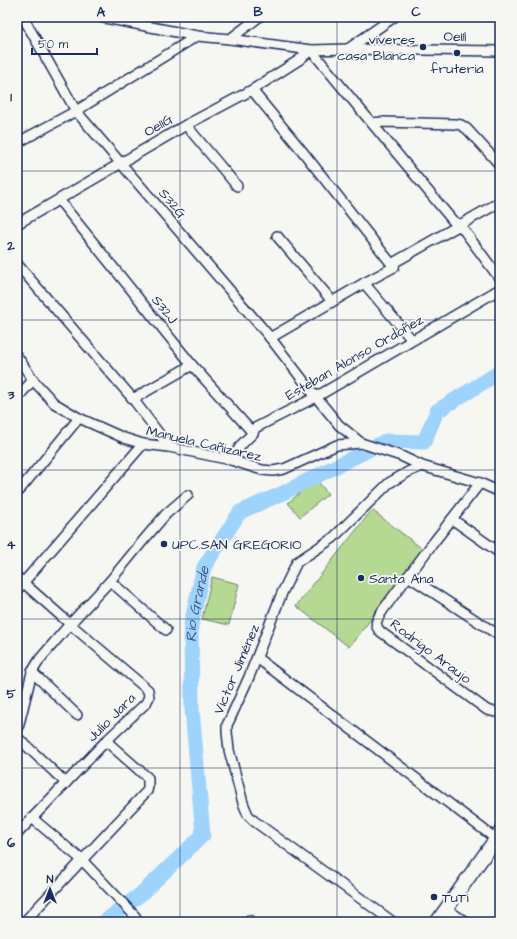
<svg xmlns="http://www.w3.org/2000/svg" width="517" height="939" font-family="'Architects Daughter',sans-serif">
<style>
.garden{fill:#b5d892;stroke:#688478}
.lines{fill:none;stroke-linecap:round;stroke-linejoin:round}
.river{stroke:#9ed3fc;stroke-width:15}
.street-casing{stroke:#1b2f5e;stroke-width:12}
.secondary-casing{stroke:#1b2f5e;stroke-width:16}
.street{stroke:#f6f6f2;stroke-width:9}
.secondary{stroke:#f6f6f2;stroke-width:13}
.grid{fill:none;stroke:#1b2f5e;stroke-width:1;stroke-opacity:0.55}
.poi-dot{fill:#1b2f5e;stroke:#f6f6f2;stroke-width:1.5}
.labels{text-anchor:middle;stroke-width:3.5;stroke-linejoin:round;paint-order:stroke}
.street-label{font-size:14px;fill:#1b2f5e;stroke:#f6f6f2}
.poi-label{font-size:14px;fill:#1b2f5e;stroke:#f6f6f2;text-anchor:start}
.water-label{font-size:15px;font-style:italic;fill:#3c5886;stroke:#f6f6f2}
.neatline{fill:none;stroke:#1b2f5e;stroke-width:1.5}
.grid-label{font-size:13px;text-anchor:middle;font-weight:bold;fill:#1b2f5e}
</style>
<rect width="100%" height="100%" fill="#f6f6f2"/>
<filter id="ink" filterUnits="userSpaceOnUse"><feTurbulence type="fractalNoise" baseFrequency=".025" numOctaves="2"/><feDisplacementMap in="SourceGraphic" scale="8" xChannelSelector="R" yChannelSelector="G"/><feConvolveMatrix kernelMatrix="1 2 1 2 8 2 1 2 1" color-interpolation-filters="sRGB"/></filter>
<g filter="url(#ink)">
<!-- garden -->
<g class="garden">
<polygon points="316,479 328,494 300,517 288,503"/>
<polygon points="372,510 425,551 349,647 296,606"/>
<polygon points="212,577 239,584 229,625 202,619"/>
</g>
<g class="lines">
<!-- river -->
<path class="river" id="s1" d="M104,922l37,-28 62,-59 -11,-126 -1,-84 13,-58 36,-55 43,-19 103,-52 38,1 13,-31 63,-39"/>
<!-- street casing -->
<g class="street-casing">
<g id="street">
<polyline points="23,17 76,111 268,335 316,397 339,425 361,443"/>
<polyline points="100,17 197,36 230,39 311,50 348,49 500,51"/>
<polyline points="230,39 259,17"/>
<polyline points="348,49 394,17"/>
<polyline points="252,90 303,152 394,267"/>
<polyline points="372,123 382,122 455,124 461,125 467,129 500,165"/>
<polyline points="186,125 237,186"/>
<polyline points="17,143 76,111 197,36"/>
<polyline points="59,200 192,365 253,433"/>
<polyline points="17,224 186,125 252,90 299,60 311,50 453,221 460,225 500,279"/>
<polyline points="277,236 332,301"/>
<polyline points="17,264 133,399 169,447"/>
<polyline points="364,283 412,340"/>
<polyline points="270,338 366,282 394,267 395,262 500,202"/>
<polyline points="17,356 33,380 54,403 79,418 124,438 143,444 169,447 231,460 262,470 273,471 284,469 337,445 361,443 401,456 422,466 480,483 500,492"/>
<polyline points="17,398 33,380"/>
<polyline points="133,399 192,365"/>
<polyline points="231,460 242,444 253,433 255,428 316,397 500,289"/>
<path d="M480,483l-50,64 -47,63c-5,8 -11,14 -2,22l106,78 8,2 5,-2"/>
<polyline points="17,493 79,418"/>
<polyline points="452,519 500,553"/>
<polyline points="408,576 500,636"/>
<polyline points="17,577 70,624 148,690 149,697 146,703 106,741 17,834"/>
<polyline points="110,581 166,630"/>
<polyline points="17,590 143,444"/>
<polyline points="257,658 496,839"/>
<polyline points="32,672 77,715"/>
<polyline points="17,732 32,672 40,659 70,624 110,581 142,542 166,514 188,495"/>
<polyline points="17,737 66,783"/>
<polyline points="32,818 82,860 135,916 138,922"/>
<polyline points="446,909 466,922"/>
<polyline points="24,922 147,791 148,787 148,778 106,741"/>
<polyline points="248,922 249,920"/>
<polyline points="393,922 254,821 248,815 243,803 229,750 227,732 227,725 230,719 249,677 282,593 297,562 333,538 389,483 408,472 422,466"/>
</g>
</g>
<!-- secondary casing -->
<g class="secondary-casing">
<polyline id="secondary" points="437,922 500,833"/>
</g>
<!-- street -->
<use href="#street" class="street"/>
<!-- secondary -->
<use href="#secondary" class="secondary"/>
</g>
</g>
<!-- grid -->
<path class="grid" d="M180,17v905M337,17v905M17,171h483M17,320h483M17,470h483M17,619h483M17,768h483"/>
<!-- markers -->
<g class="poi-dot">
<circle cx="423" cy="47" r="4"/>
<circle cx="457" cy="53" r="4"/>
<circle cx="164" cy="544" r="4"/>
<circle cx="361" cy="578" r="4"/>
<circle cx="434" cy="897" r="4"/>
</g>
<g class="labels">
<!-- street labels -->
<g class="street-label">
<text transform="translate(455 36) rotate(1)" y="5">Oe11l</text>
<text transform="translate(158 125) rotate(-30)" y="5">Oe11G</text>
<text transform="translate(173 203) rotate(50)" y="5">S32G</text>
<text transform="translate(165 309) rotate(51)" y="5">S32J</text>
<text transform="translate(354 357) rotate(-30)" y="5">Esteban Alonso Ordoñez</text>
<text transform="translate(204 443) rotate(13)" y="5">Manuela Cañizarez</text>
<text transform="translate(431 651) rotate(37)" y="5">Rodrigo Araujo</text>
<text transform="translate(236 669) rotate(-67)" y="5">Victor Jiménez</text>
<text transform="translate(111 717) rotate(-45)" y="5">Julio Jara</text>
</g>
<!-- poi labels -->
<g class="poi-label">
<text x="415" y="44" text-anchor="end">viveres<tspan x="415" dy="16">casa Blanca</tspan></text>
<text x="457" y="73" text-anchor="middle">fruteria</text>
<text x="172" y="549">UPC.SAN GREGORIO</text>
<text x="369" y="583">Santa Ana</text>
<text x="442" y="902">TuTi</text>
</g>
<!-- water labels -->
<g class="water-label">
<text dy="5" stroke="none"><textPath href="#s1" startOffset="364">Rio Grande</textPath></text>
</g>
</g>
<!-- margin -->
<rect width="517" height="939" fill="none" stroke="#f6f6f2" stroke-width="44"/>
<!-- north arrow -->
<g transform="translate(50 889)" stroke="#f6f6f2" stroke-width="3" paint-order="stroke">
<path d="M0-3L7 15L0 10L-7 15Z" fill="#1b2f5e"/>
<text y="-6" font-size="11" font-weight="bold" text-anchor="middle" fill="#1b2f5e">N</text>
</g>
<!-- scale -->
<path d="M32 48v6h65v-6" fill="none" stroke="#1b2f5e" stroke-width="2"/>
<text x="38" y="48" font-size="12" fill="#1b2f5e" stroke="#f6f6f2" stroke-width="3" paint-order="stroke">50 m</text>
<rect x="22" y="22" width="473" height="895" class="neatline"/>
<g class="grid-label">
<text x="101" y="16">A</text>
<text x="258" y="16">B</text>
<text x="416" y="16">C</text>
<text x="11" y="101">1</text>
<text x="11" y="250">2</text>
<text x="11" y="399">3</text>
<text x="11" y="549">4</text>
<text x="11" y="698">5</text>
<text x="11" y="847">6</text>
</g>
</svg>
